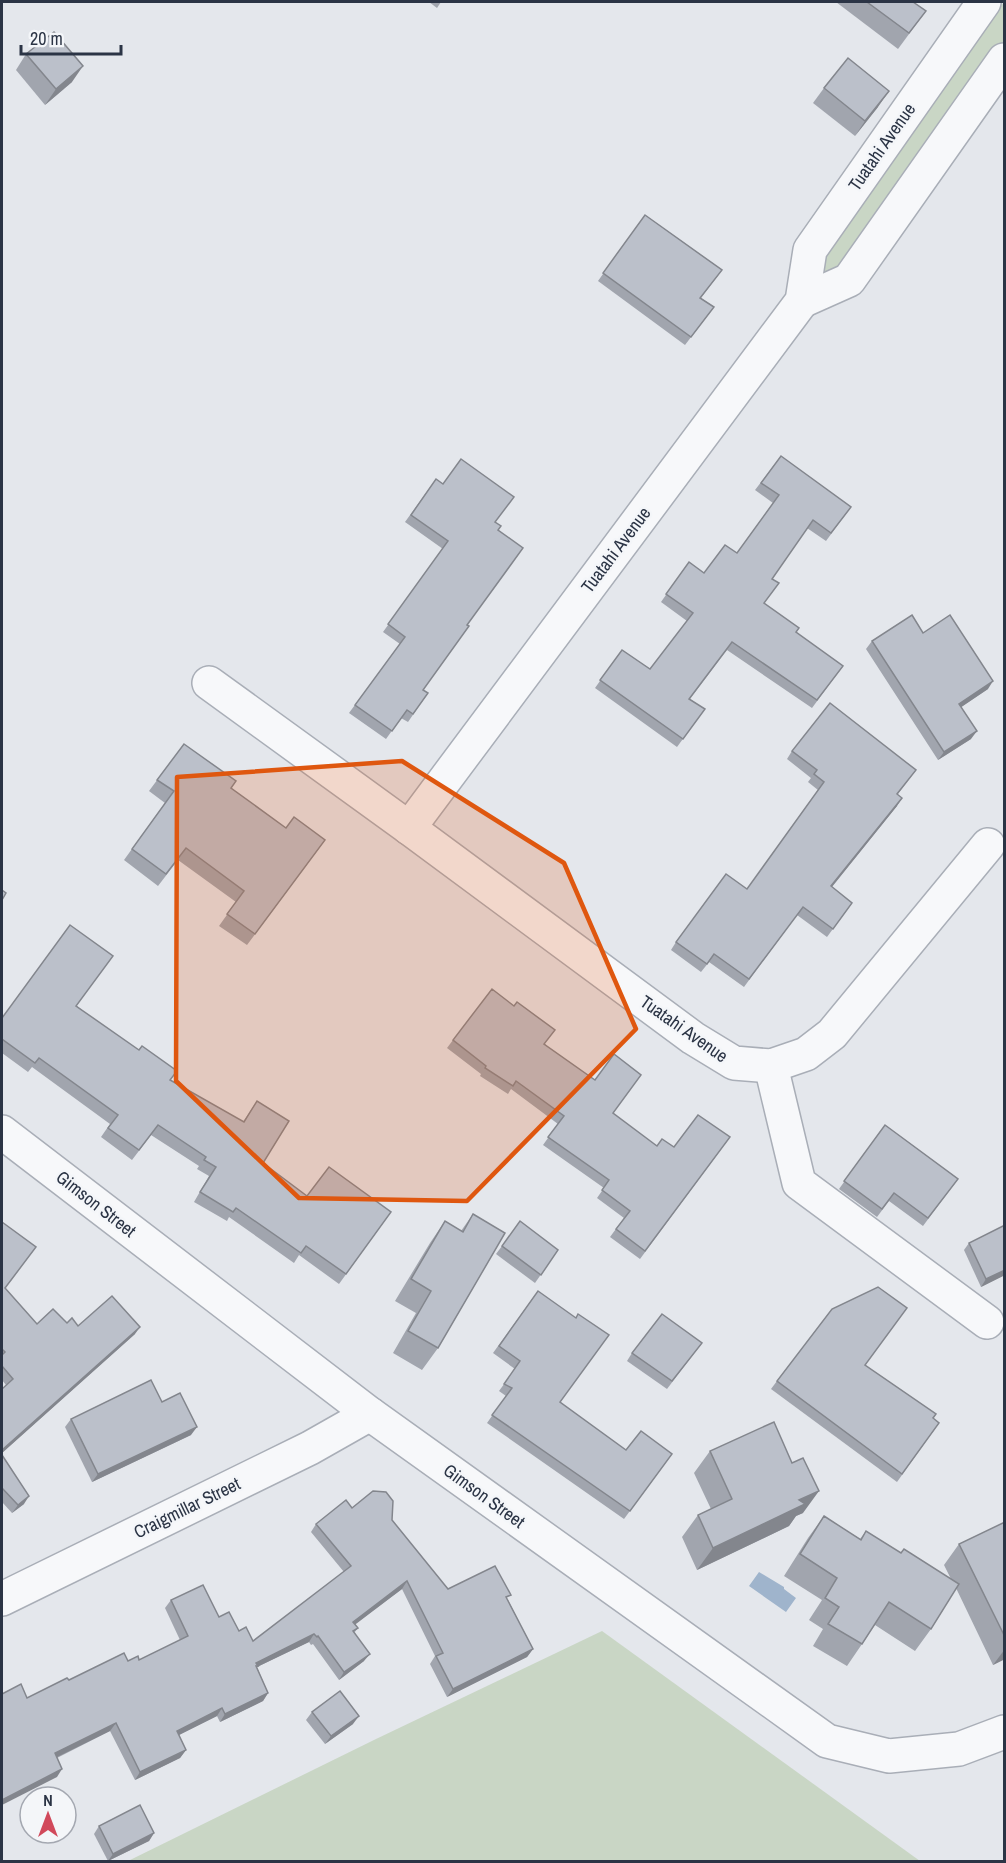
<svg xmlns="http://www.w3.org/2000/svg" width="1006" height="1863" font-family="'Archivo Narrow',sans-serif">
<style>
.green{fill:#c9d6c5}
.water{fill:#9fb4cc}
.lines{fill:none;stroke-linecap:round;stroke-linejoin:round}
.minor-casing{stroke:#a9aeb7;stroke-width:36}
.minor{stroke:#f7f8fa;stroke-width:33}
.wall{fill:#a1a5ae}
.shaded-wall{fill:#83868d}
.building{fill:#bbc0ca;stroke:#83868d;stroke-width:1.5}
.marked{fill:#df570f;fill-opacity:0.2;stroke:#df570f;stroke-width:4.5;stroke-linejoin:round}
.labels{text-anchor:middle;stroke-width:5;stroke-linejoin:round;paint-order:stroke}
.street-label{font-size:18px;fill:#2b3445;stroke:#f4f6f9}
</style>
<rect width="100%" height="100%" fill="#e4e7ec"/>
<!-- green -->
<g class="green">
<polygon points="1004,2 1004,45 827,282 816,261"/>
<polygon points="602,1631 920,1861 128,1861 376,1739"/>
</g>
<!-- water -->
<polygon class="water" points="759,1572 784,1587 784,1589 796,1598 786,1612 749,1586"/>
<g class="lines">
<!-- minor casing -->
<g class="minor-casing">
<g id="minor">
<polyline points="802,301 849,280 1004,60"/>
<polyline points="209,683 409,828 693,1038 734,1063 771,1066 806,1054 832,1034 988,845"/>
<polyline points="409,828 802,301 810,250 984,2"/>
<polyline points="771,1066 799,1183 987,1322"/>
<polyline points="2,1132 370,1414 827,1741 889,1756 959,1749 1004,1732"/>
<polyline points="2,1599 310,1448 370,1414"/>
</g>
</g>
<!-- minor -->
<use href="#minor" class="minor"/>
</g>
<!-- wall -->
<g class="wall">
<polygon points="429,2 441,2 437,8"/>
<polygon points="836,2 913,2 926,11 898,49"/>
<polygon points="26,54 72,82 45,105 16,70"/>
<polygon points="824,88 878,107 855,136 813,103"/>
<polygon points="645,215 722,270 701,298 714,307 685,345 598,281"/>
<polygon points="781,456 851,507 826,541 807,528 772,579 764,603 796,632 843,666 812,708 727,650 690,699 705,709 677,747 595,688 622,650 650,669 687,621 661,602 689,562 704,573 737,553 773,503 755,490"/>
<polygon points="436,479 496,522 498,530 467,625 423,690 428,693 408,722 401,718 386,739 349,713 400,644 383,632 443,549 405,522"/>
<polygon points="923,633 988,689 961,707 971,739 938,760 866,649 872,641"/>
<polygon points="184,744 231,788 286,828 325,840 247,945 219,926 236,902 178,860 158,886 124,860 165,803 149,791"/>
<polygon points="792,751 916,770 897,795 897,806 832,887 852,903 827,937 797,915 744,987 709,962 701,972 671,950 676,942 747,889 818,790 808,782 811,778 787,759"/>
<polygon points="77,1006 171,1080 243,1122 257,1101 263,1163 307,1196 391,1212 339,1284 299,1255 294,1263 229,1217 227,1221 194,1202 209,1176 197,1169 199,1166 151,1135 132,1160 101,1137 110,1124 32,1067 28,1072 2,1053 2,1018"/>
<polygon points="453,1040 545,1044 613,1114 657,1146 674,1147 730,1137 640,1259 610,1237 624,1218 597,1198 604,1188 543,1145 558,1124 511,1089 508,1094 480,1076 481,1074 447,1048"/>
<polygon points="885,1125 958,1179 923,1226 889,1201 877,1217 839,1189"/>
<polygon points="473,1214 438,1348 422,1370 393,1353 416,1313 395,1301 430,1243 445,1221 461,1231"/>
<polygon points="2,1222 5,1288 37,1324 67,1323 78,1326 135,1334 2,1453 2,1389 6,1385 2,1380"/>
<polygon points="969,1243 1005,1275 981,1287 964,1250"/>
<polygon points="502,1246 558,1250 535,1283 496,1254"/>
<polygon points="538,1291 560,1402 626,1450 672,1454 624,1519 487,1423 506,1396 499,1391 515,1369 493,1353"/>
<polygon points="702,1343 667,1389 627,1361 632,1353"/>
<polygon points="865,1365 939,1423 897,1482 771,1389 777,1381"/>
<polygon points="162,1402 191,1435 92,1482 65,1427 71,1419"/>
<polygon points="710,1451 803,1513 796,1516 789,1526 697,1570 682,1537 698,1515 711,1509 694,1473"/>
<polygon points="2,1455 24,1504 12,1513 2,1502"/>
<polygon points="352,1508 392,1520 448,1589 508,1600 533,1649 527,1657 447,1697 430,1664 435,1656 402,1589 355,1624 358,1628 354,1633 364,1661 339,1680 313,1644 311,1645 309,1642 257,1667 268,1693 263,1701 220,1722 217,1716 179,1735 186,1750 180,1758 135,1780 110,1731 57,1758 57,1777 27,1698 69,1680 128,1661 139,1660 180,1640 165,1608 171,1600 219,1617 253,1641 344,1572 311,1532 316,1524"/>
<polygon points="824,1516 860,1539 866,1531 900,1553 951,1579 944,1565 959,1544 1005,1522 1005,1659 993,1665 956,1588 931,1629 915,1651 875,1625 847,1666 813,1646 823,1629 809,1620 822,1600 784,1576 808,1538"/>
<polygon points="312,1712 353,1724 325,1744 306,1720"/>
<polygon points="99,1826 154,1833 149,1841 108,1861 94,1834"/>
</g>
<!-- shaded-wall -->
<g class="shaded-wall">
<polygon points="83,66 72,82 45,105 56,89"/>
<polygon points="889,91 878,107 855,136 865,121"/>
<polygon points="993,681 988,689 954,712 959,704"/>
<polygon points="977,731 971,739 938,760 944,752"/>
<polygon points="902,798 897,806 826,894 831,886"/>
<polygon points="1005,1270 1005,1275 981,1287 986,1279"/>
<polygon points="140,1327 135,1334 2,1453 2,1450"/>
<polygon points="197,1427 191,1435 92,1482 98,1474"/>
<polygon points="819,1491 803,1513 796,1516 789,1526 697,1570 713,1548 799,1500"/>
<polygon points="29,1496 24,1504 12,1513 18,1505"/>
<polygon points="407,1581 402,1589 348,1630 353,1622"/>
<polygon points="314,1634 309,1642 257,1667 252,1674 256,1663"/>
<polygon points="533,1649 527,1657 447,1697 453,1689"/>
<polygon points="1005,1649 1005,1659 993,1665"/>
<polygon points="370,1654 364,1661 339,1680 344,1672"/>
<polygon points="268,1693 263,1701 220,1722 225,1714"/>
<polygon points="222,1708 217,1716 171,1739 177,1731"/>
<polygon points="359,1716 353,1724 325,1744 331,1736"/>
<polygon points="116,1723 110,1731 49,1761 55,1753"/>
<polygon points="186,1750 180,1758 135,1780 140,1772"/>
<polygon points="62,1769 57,1777 2,1805 2,1800"/>
<polygon points="154,1833 149,1841 108,1861 113,1854"/>
</g>
<!-- building -->
<g class="building">
<polygon points="867,2 913,2 926,11 909,33"/>
<polygon points="54,32 83,66 56,89 26,54"/>
<polygon points="848,58 889,91 865,121 824,88"/>
<polygon points="645,215 722,270 700,298 714,307 691,337 603,273"/>
<polygon points="781,456 851,507 831,533 813,520 772,579 779,583 764,603 799,628 796,632 843,666 817,700 732,642 689,699 705,709 683,739 600,680 622,650 650,669 693,613 666,594 689,562 704,573 725,545 737,553 779,495 761,483"/>
<polygon points="461,459 514,497 495,522 501,526 498,530 523,548 467,625 469,626 423,690 428,693 413,714 407,710 392,731 355,705 405,637 388,624 448,541 411,515 436,479 443,484"/>
<polygon points="912,615 923,633 950,615 993,681 959,704 977,731 944,752 872,641"/>
<polygon points="830,703 916,770 897,794 902,798 831,886 852,903 833,929 803,907 749,979 714,954 707,964 676,942 726,874 747,889 824,782 814,774 817,770 792,751"/>
<polygon points="184,744 236,781 231,788 286,828 294,817 325,840 255,934 227,914 244,891 186,848 166,874 132,849 174,791 157,780"/>
<polygon points="2,890 6,893 2,900"/>
<polygon points="70,925 113,956 76,1006 139,1050 142,1046 177,1071 170,1080 244,1122 257,1101 289,1121 263,1163 307,1196 329,1167 391,1212 346,1274 306,1246 301,1253 236,1208 233,1212 200,1192 216,1167 204,1160 206,1157 158,1125 139,1150 108,1128 118,1115 39,1058 35,1063 2,1039 2,1018"/>
<polygon points="492,989 514,1006 517,1002 555,1030 544,1044 595,1080 614,1054 641,1075 613,1113 657,1146 662,1139 674,1147 698,1115 730,1137 645,1251 616,1229 630,1211 602,1190 609,1180 548,1137 564,1116 516,1081 513,1086 485,1068 486,1066 453,1040"/>
<polygon points="885,1125 958,1179 928,1218 894,1193 882,1209 844,1181"/>
<polygon points="473,1214 505,1233 438,1348 408,1331 431,1291 411,1279 445,1221 463,1232"/>
<polygon points="520,1221 558,1250 541,1275 502,1246"/>
<polygon points="2,1222 36,1247 5,1288 37,1324 53,1309 67,1323 72,1318 78,1326 112,1296 140,1327 2,1450 2,1389 13,1379 2,1366 2,1355 5,1352 2,1349"/>
<polygon points="1005,1225 1005,1270 986,1279 969,1243"/>
<polygon points="878,1287 907,1308 865,1365 936,1414 933,1418 939,1423 902,1474 777,1381 832,1309"/>
<polygon points="538,1291 576,1318 578,1314 609,1335 560,1402 626,1450 641,1431 672,1454 630,1511 492,1415 512,1388 504,1384 520,1361 499,1346"/>
<polygon points="662,1314 702,1343 672,1381 632,1353"/>
<polygon points="151,1380 162,1402 180,1393 197,1427 98,1474 71,1419"/>
<polygon points="774,1422 792,1463 803,1458 819,1491 799,1500 805,1504 713,1548 698,1515 732,1499 710,1451"/>
<polygon points="2,1455 29,1496 18,1505 2,1488"/>
<polygon points="373,1491 386,1492 393,1501 392,1520 448,1589 495,1566 511,1595 506,1597 533,1649 453,1689 436,1656 443,1653 407,1581 353,1622 358,1628 353,1631 370,1654 344,1672 318,1636 317,1637 314,1634 256,1663 258,1666 256,1666 268,1693 225,1714 222,1708 177,1731 186,1750 140,1772 116,1723 55,1753 62,1769 2,1800 2,1694 21,1684 27,1698 67,1678 69,1680 124,1653 128,1661 138,1656 139,1660 188,1636 171,1600 203,1585 219,1617 229,1612 239,1631 246,1627 253,1641 351,1566 316,1524 346,1500 352,1508"/>
<polygon points="824,1516 861,1540 866,1531 901,1553 904,1549 959,1584 931,1629 889,1602 862,1644 828,1624 839,1607 825,1598 837,1578 800,1554"/>
<polygon points="1005,1522 1005,1637 959,1544"/>
<polygon points="340,1691 359,1716 331,1736 312,1712"/>
<polygon points="140,1805 154,1833 113,1854 99,1826"/>
</g>
<!-- marked area -->
<path class="marked" d="M402,761l162,102 72,166 -169,172 -168,-3 -123,-117 1,-304z"/>
<g class="labels">
<!-- street labels -->
<g class="street-label">
<text transform="translate(882 147) rotate(-55)" y="6">Tuatahi Avenue</text>
<text transform="translate(616 550) rotate(-53)" y="6">Tuatahi Avenue</text>
<text transform="translate(684 1029) rotate(35)" y="6">Tuatahi Avenue</text>
<text transform="translate(96 1204) rotate(38)" y="6">Gimson Street</text>
<text transform="translate(484 1496) rotate(36)" y="6">Gimson Street</text>
<text transform="translate(187 1508) rotate(-26)" y="6">Craigmillar Street</text>
</g>
</g>
<!-- border -->
<rect width="1006" height="1863" fill="none" stroke="#2b3445" stroke-width="6"/>
<!-- north arrow -->
<g transform="translate(48 1815)"><circle r="28" fill="#f4f6f9" stroke="#a4a8b1" stroke-width="1.5"/>
<path d="M0-4.5L10 22L0 15L-10 22Z" fill="#d1495b"/>
<text y="-9" font-size="16" font-weight="bold" text-anchor="middle" fill="#2b3445">N</text>
</g>
<!-- scale -->
<path d="M21 45v9h100v-9" fill="none" stroke="#2b3445" stroke-width="3"/>
<text x="30" y="45" font-size="18" fill="#2b3445" stroke="#f4f6f9" stroke-width="4.5" paint-order="stroke">20 m</text>
</svg>
